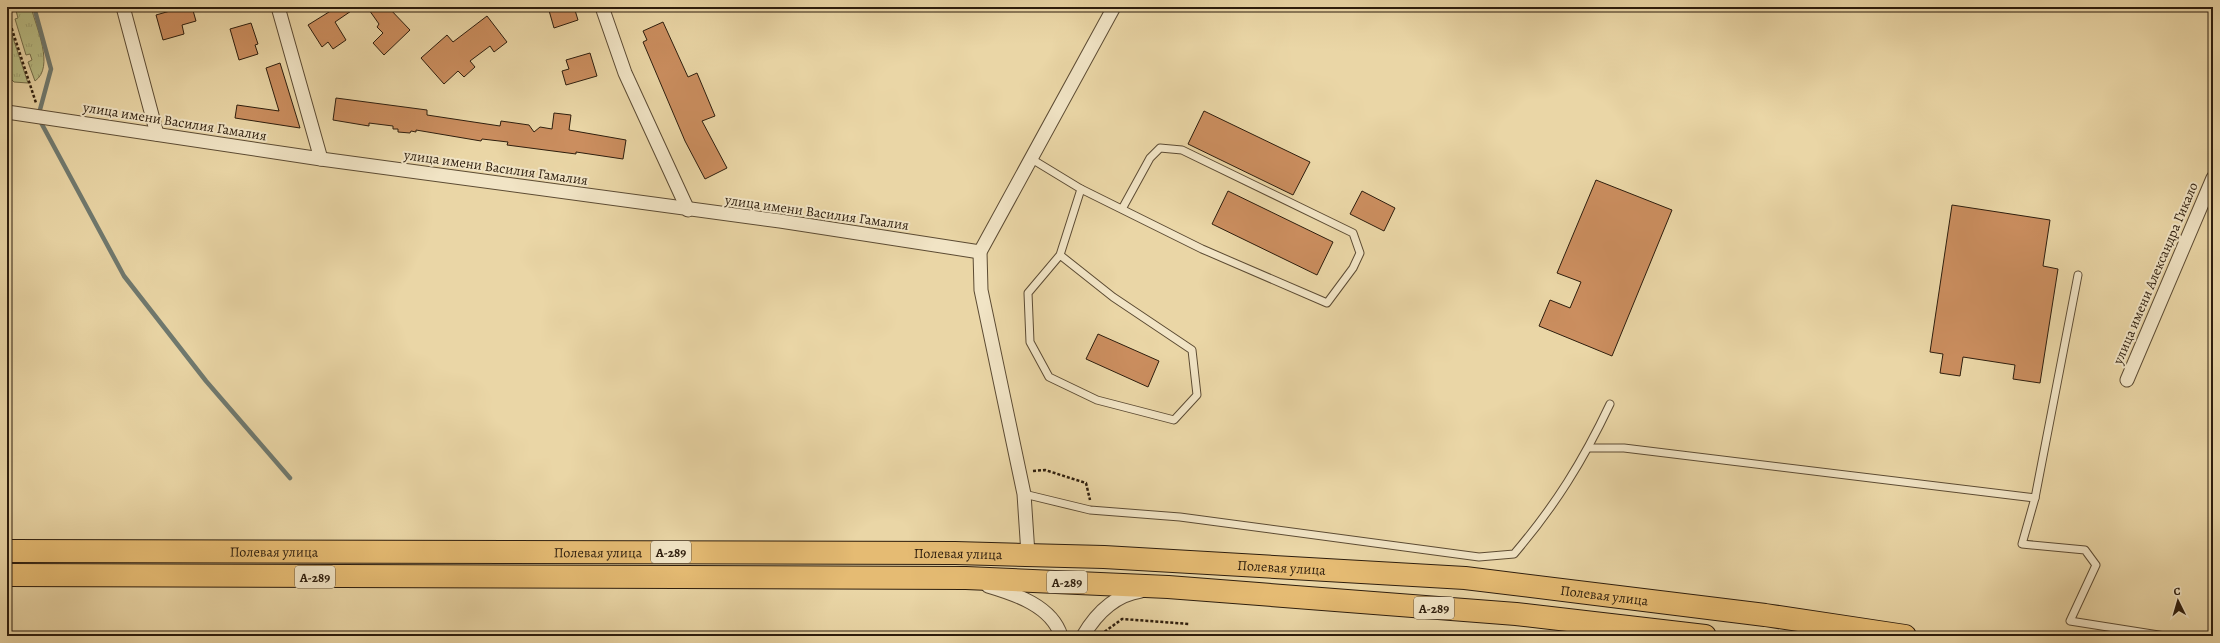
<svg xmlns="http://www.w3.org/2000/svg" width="2220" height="643" font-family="Alegreya,serif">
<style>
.grass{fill:url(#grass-tufts);stroke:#736d49}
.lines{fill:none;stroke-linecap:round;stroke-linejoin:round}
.stream{stroke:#6f796f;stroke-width:4.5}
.building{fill:#cb8e5f;stroke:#2d1d0d}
.lane-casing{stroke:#5c4b33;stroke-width:9}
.street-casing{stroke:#5c4b33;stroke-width:15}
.highway-casing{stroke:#2d1d0d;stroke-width:24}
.path{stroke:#2d1d0d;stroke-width:2.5;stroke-dasharray:3 2;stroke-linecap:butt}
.lane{stroke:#f1e4c5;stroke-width:7}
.street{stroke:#f1e4c5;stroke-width:13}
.highway{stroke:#e5bb73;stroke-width:22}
.labels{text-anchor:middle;stroke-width:4;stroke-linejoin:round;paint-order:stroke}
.shield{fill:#f1e4c5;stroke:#685944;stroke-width:1}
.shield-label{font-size:13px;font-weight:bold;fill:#2d1d0d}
.street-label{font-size:14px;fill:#2d1d0d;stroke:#f1e4c5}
</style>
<defs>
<pattern id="grass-tufts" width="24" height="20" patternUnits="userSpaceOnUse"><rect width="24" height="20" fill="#b9bd85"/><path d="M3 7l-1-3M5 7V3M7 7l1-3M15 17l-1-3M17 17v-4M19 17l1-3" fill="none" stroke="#9fa272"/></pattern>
</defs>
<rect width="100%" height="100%" fill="#ead6a6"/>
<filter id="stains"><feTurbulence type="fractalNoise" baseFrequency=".005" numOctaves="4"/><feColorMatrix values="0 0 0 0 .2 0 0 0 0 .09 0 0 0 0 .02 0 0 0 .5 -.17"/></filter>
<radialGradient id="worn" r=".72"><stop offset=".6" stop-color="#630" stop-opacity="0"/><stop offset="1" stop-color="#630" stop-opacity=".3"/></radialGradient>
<!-- grass -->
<g class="grass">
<path d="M11,7h20c5,20 24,60 4,74l-7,-19 4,-2 -2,-6 -4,1 -11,-36 3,-1 -2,-7 -4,1z"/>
<polygon points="7,20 28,83 14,82 7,75"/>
</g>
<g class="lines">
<!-- stream -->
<polyline class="stream" points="34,7 51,69 38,117 124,276 206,381 290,478"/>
</g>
<!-- building -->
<g class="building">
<polygon points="184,7 192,7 196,21 182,25 184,34 163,40 156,15"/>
<polygon points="337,7 357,7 335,22 346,40 333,49 328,42 322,47 308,25"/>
<polygon points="367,7 388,7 410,30 384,55 373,43 383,33 377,27 379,24"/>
<polygon points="548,7 574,7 578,20 554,28"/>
<polygon points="487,16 507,42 494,52 490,46 470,61 475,67 464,77 458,71 444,84 421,58 447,35 453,42"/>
<polygon points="663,22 688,77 697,73 715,116 702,121 727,168 705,179 685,141 643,42 647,40 643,31"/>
<polygon points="251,23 258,44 255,45 258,54 239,60 230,29"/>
<polygon points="590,53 597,76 566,85 562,71 569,69 566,60"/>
<polygon points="280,63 300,128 235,118 237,105 279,111 266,68"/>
<polygon points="336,98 427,110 427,115 500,126 501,121 529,125 534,132 540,127 552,129 554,113 571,115 569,130 626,140 623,159 576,152 576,154 507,145 508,142 482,139 481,141 416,130 416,132 411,131 410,133 398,132 398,129 393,129 393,126 369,123 369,126 333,120"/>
<polygon points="1204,111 1310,162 1293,195 1188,144"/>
<polygon points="1596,180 1672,210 1612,356 1539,326 1550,300 1570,308 1581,282 1557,273"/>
<polygon points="1228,191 1333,242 1317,275 1212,224"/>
<polygon points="1362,191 1395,208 1384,231 1350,214"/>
<polygon points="1952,205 2050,220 2043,266 2058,269 2040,383 2013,379 2015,365 1963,357 1960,376 1940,373 1943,354 1930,352"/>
<polygon points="1098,334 1159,361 1148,387 1086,359"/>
</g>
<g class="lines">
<!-- lane casing -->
<g class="lane-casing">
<g id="lane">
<polyline points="1030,158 1081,189 1060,255 1028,293 1030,342 1049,377 1097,400 1174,420 1197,395 1192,350 1113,297 1060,255"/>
<polyline points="1081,189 1202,249 1327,303 1353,268 1360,253 1353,233 1182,150 1160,148 1150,158 1122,209"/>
<polyline points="2078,275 2035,498 2022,544 2085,550 2096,565 2070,621 2165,636"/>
<polyline points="1589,448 1624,448 2035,498"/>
<path d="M1024,494l66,16 90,7 299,40 35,-3c41,-48 69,-93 96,-150"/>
</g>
</g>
<!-- street casing -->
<g class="street-casing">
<g id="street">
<polyline points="123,7 157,134"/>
<polyline points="278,7 321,159"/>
<polyline points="602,7 625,73 688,210"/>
<polyline points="7,112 321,159 780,221 980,252"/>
<polyline points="2127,380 2213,178"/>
<polyline points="1028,554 1024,494 981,290 980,252 1114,7"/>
<path d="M988,586c27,8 64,20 73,50"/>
<path d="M1083,636c13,-22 31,-41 58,-45"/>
</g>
</g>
<!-- highway casing -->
<g class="highway-casing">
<g id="highway">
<path id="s1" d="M7,551l948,2 149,4 361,21 300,37 140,21"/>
<polyline points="7,575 966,578 1168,587 1516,614 1705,636"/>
</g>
</g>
<!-- path -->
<g class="path">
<polyline points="7,14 36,103"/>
<polyline points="1033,471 1045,470 1086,483 1090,500"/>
<polyline points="1103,636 1103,633 1122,619 1189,624"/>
</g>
<!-- lane -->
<use href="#lane" class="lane"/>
<!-- street -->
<use href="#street" class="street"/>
<!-- highway -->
<use href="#highway" class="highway"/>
</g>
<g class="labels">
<!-- shield labels -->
<g class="shield">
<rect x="651" y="541" width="40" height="22" rx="3"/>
<rect x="295" y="566" width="40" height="22" rx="3"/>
<rect x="1047" y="571" width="40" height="22" rx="3"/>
<rect x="1414" y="597" width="40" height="22" rx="3"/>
</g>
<g class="shield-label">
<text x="671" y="557">А-289</text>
<text x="315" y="582">А-289</text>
<text x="1067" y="587">А-289</text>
<text x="1434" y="613">А-289</text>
</g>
<!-- street labels -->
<g class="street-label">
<text transform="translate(175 121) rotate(9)" y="5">улица имени Василия Гамалия</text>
<text transform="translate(496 167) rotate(8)" y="5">улица имени Василия Гамалия</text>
<text transform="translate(817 212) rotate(8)" y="5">улица имени Василия Гамалия</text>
<text transform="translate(2155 273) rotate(-67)" y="5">улица имени Александра Гикало</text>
<text dy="5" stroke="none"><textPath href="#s1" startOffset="267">Полевая улица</textPath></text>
<text dy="5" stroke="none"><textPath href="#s1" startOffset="591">Полевая улица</textPath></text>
<text dy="5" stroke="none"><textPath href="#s1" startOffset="951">Полевая улица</textPath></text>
<text dy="5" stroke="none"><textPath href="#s1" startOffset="1275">Полевая улица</textPath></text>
<text dy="5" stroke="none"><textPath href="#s1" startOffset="1599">Полевая улица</textPath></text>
</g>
</g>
<!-- margin -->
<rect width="2220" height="643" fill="none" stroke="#ead6a6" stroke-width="24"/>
<rect x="8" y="8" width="2204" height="627" fill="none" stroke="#2d1d0d" stroke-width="2"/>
<rect x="12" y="12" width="2196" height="619" fill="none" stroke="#2d1d0d"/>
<!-- north arrow -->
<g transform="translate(2178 601) rotate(355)" stroke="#f1e4c5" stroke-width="3" paint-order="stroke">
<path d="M0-3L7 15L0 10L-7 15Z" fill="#2d1d0d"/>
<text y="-6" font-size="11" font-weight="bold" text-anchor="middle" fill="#2d1d0d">С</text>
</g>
<rect width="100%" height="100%" filter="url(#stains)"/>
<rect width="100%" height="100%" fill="url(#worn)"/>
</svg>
